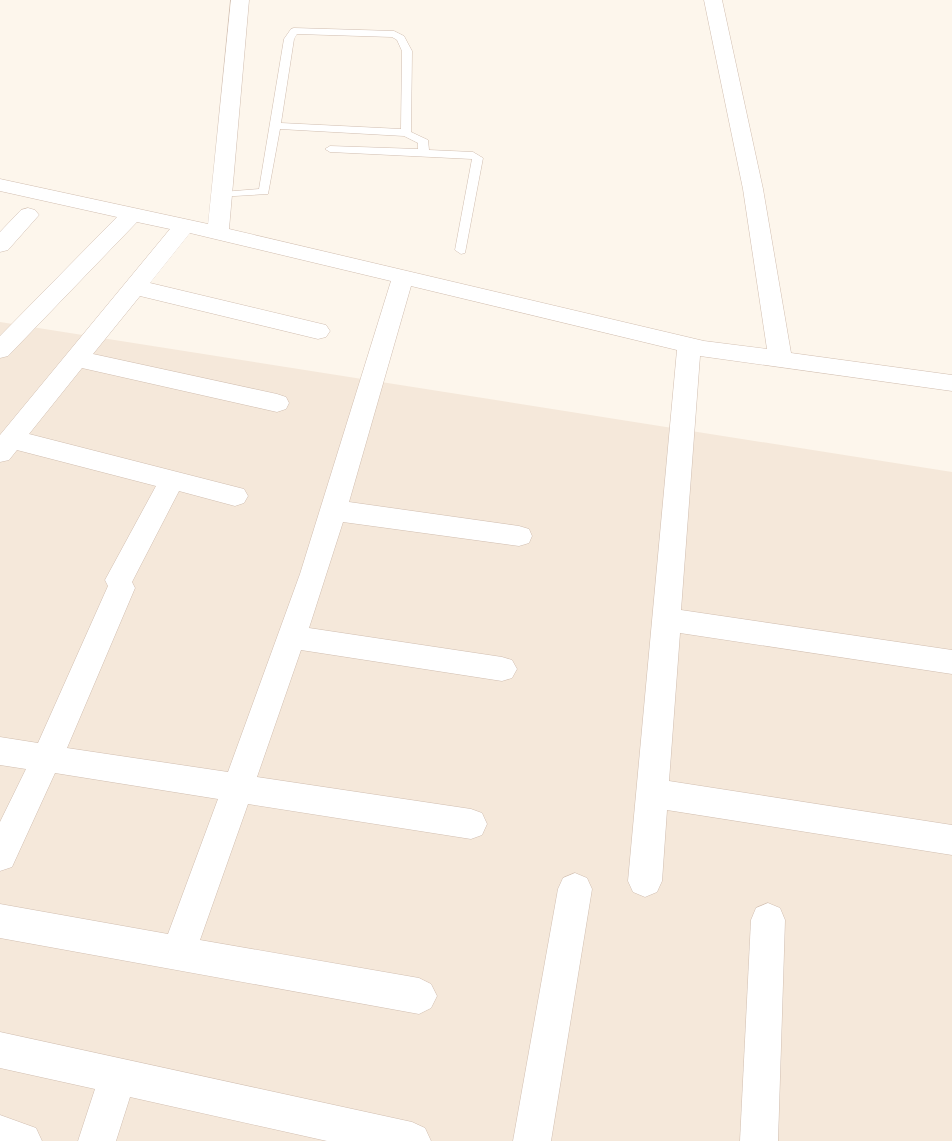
<svg xmlns="http://www.w3.org/2000/svg" width="952" height="1141" font-family="'Exo 2',sans-serif">
<style>
.residential{fill:#f5e8da}
.lines{fill:none;stroke-linecap:round;stroke-linejoin:round}
.lane-casing{stroke:#d1beb0;stroke-width:1}
.street-casing{stroke:#d1beb0;stroke-width:1}
.lane{fill:#fff;fill-rule:evenodd}
.street{fill:#fff;fill-rule:evenodd}
</style>
<rect width="100%" height="100%" fill="#fdf6ec"/>
<!-- residential -->
<polygon class="residential" points="0,322 952,472 952,1141 0,1141"/>
<g class="lines">
<!-- lane casing -->
<g class="lane-casing">
<path id="lane" d="M294,28l100,3 10,5 8,15 -1,81 17,8 1,10 44,2 10,6 -18,95 -4,1 -6,-4 17,-91 -142,-7 -5,-3 5,-3 88,3v-6l-14,-7 -124,-7 -12,65 -50,3 -2,-2 6,-3 37,-3 25,-150 7,-10zM297,34l95,3 5,3 5,11 -1,78 -120,-6 13,-84z"/>
</g>
<!-- street casing -->
<g class="street-casing">
<g id="street">
<path d="M231,0h18l-20,229 475,112 63,8 -24,-160 -39,-189h18l41,189 28,164 161,22v16l-252,-35 -19,254 271,40v24l-272,-41 -11,148 283,44v30l-285,-45 -5,71 -5,11 -12,5 -12,-5 -5,-11 49,-531 -266,-64 -62,216 170,24 10,3 3,7 -3,7 -10,3 -176,-24 -34,106 193,29 10,3 5,9 -5,9 -10,3 -201,-31 -44,127 214,32 11,4 5,11 -5,11 -11,4 -223,-35 -48,136 219,38 12,6 6,12 -6,12 -12,6 -419,-76v-34l168,30 50,-135 -163,-26 -43,94 -12,4v-49l26,-53 -26,-4v-28l38,6 70,-157 -3,-6 51,-94 -139,-36 -8,10 -9,2v-27l170,-206 -33,-7 -129,134 -8,2v-22l117,-119 -117,-26v-12l208,45zM190,233l201,48 -91,293 -72,198 -161,-24 68,-160 -3,-6 47,-91 56,15 9,-3 4,-7 -4,-7 -215,-55 53,-66 195,44 9,-3 3,-6 -3,-6 -9,-3 -184,-40 47,-58 178,43 8,-2 4,-6 -4,-6 -176,-42z"/>
<polygon points="28,208 35,210 39,215 8,250 0,252 0,232 21,210"/>
<polygon points="575,873 587,878 592,889 551,1141 513,1141 558,889 563,878"/>
<polygon points="768,903 780,908 785,920 778,1141 740,1141 751,920 756,908"/>
<polygon points="0,1032 412,1122 425,1128 431,1141 327,1141 130,1097 116,1141 78,1141 95,1089 0,1068"/>
<polygon points="0,1115 36,1128 42,1141 0,1141"/>
</g>
</g>
<!-- lane -->
<use href="#lane" class="lane"/>
<!-- street -->
<use href="#street" class="street"/>
</g>
</svg>
